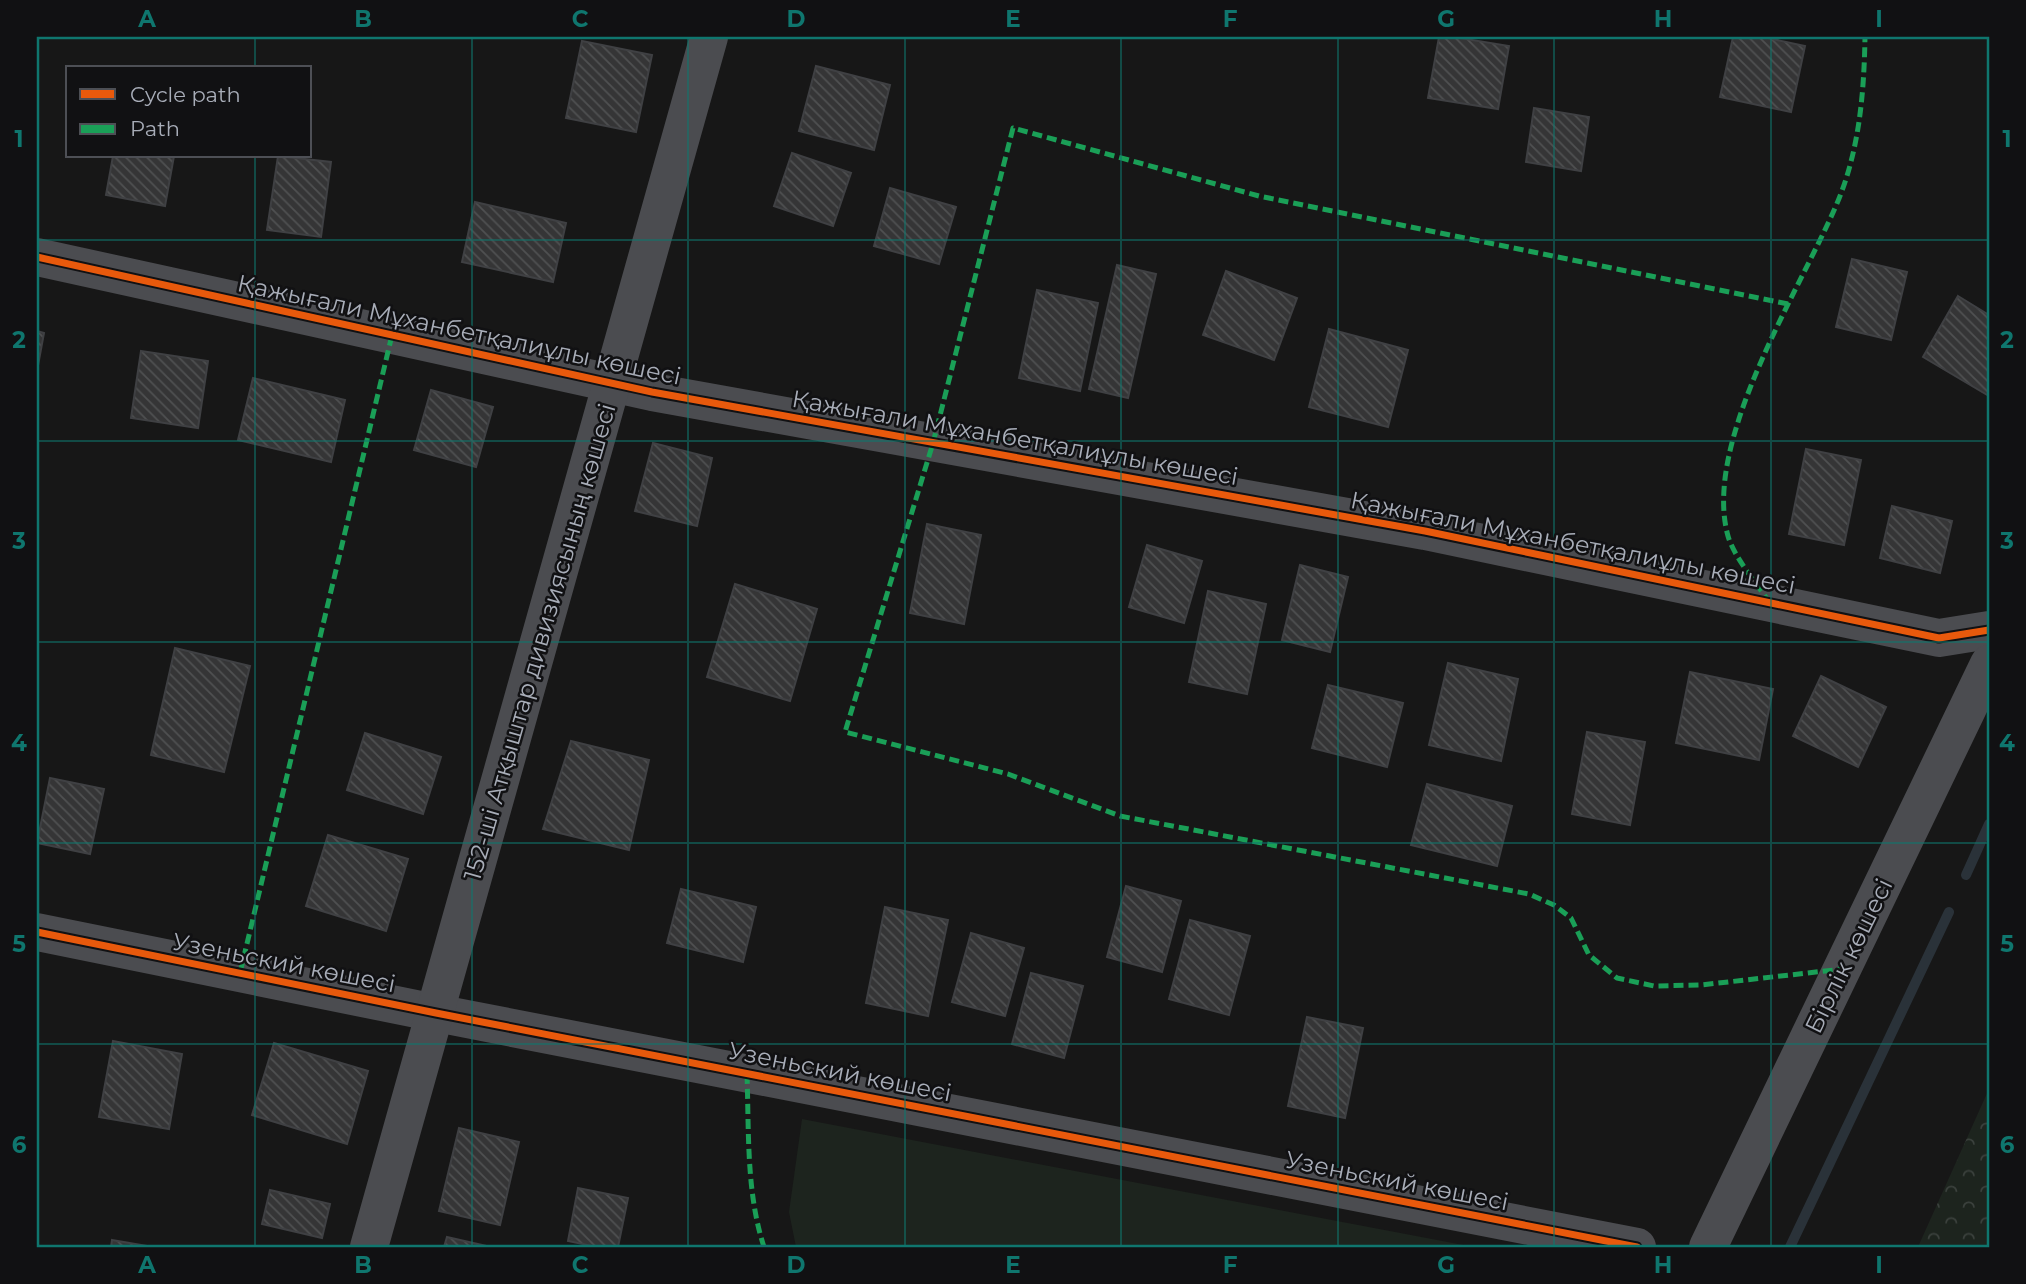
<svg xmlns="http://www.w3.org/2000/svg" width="2026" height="1284" font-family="Montserrat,sans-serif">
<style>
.green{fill:#1d241e}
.park{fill:url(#park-crowns)}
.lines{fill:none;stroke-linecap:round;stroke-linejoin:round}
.stream{stroke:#2a3239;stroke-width:10}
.building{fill:url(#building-back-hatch);stroke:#3f4043;stroke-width:2}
.minor{stroke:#4b4c50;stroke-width:38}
.quiet{stroke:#1a9f57;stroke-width:5;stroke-dasharray:10 5;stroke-linecap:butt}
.cycleway-casing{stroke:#111113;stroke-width:11}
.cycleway{stroke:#e8590c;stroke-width:7}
.grid{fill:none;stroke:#0f766e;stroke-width:2;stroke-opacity:0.55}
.labels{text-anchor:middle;stroke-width:5;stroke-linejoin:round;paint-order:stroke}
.street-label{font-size:24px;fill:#a8adb8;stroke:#111113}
.neatline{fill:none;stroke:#0f766e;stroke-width:2.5}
.grid-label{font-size:23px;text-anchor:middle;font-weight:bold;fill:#0f766e}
</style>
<defs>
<pattern id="park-crowns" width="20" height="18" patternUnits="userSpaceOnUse" patternTransform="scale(1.75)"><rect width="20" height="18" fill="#1d241e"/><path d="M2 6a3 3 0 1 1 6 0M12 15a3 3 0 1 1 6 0" fill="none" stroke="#3b413d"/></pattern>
<pattern id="building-back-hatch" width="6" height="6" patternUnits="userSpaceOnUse" patternTransform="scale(1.75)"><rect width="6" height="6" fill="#353536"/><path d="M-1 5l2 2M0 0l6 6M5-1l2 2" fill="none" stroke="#4f5051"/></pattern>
</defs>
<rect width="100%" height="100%" fill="#171717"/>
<!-- green -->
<polygon class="green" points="802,1119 1474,1247 796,1247 789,1212"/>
<!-- park -->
<polygon class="park" points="1989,1089 1989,1247 1918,1247"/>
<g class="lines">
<!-- stream -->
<g class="stream">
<polyline points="1966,875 1989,824"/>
<polyline points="1790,1247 1949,912"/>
</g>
</g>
<!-- building -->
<g class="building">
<polygon points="1439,37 1454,37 1509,46 1498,109 1428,98"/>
<polygon points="1733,37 1763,37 1805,46 1791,112 1720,97"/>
<polygon points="582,41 652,55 636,132 566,118"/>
<polygon points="816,66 890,85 874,150 799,131"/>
<polygon points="1534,108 1589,117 1581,171 1526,162"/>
<polygon points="792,153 851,173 833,226 774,206"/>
<polygon points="113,156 174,156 165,206 106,195"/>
<polygon points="278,156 331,162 321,237 267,230"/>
<polygon points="890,188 956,207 939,264 874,246"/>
<polygon points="475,202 566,223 553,282 462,262"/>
<polygon points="1852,259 1907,272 1891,340 1836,327"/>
<polygon points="1117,265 1156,274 1128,398 1089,389"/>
<polygon points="1226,271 1297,298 1274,360 1203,335"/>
<polygon points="1037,290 1098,303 1080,391 1019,378"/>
<polygon points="1958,296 1989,315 1989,396 1923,357"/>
<polygon points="1329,329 1408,350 1388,427 1309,407"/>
<polygon points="37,331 44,333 37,371"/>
<polygon points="141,351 208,361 198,428 131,418"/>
<polygon points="253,378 345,400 331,462 238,440"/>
<polygon points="431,390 493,407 476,467 414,450"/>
<polygon points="653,443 712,458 697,526 635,511"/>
<polygon points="1806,449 1861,460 1844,545 1789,534"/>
<polygon points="1892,506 1952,521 1940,573 1880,558"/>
<polygon points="927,524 981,535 964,624 910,613"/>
<polygon points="1147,545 1202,561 1184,623 1129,607"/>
<polygon points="1300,565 1348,577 1330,652 1282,640"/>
<polygon points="735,584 817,609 790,701 707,677"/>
<polygon points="1208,591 1266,604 1247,694 1189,682"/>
<polygon points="175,648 250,666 224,772 151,755"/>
<polygon points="1448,663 1518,679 1501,761 1429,745"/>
<polygon points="1690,672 1773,689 1759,760 1676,743"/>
<polygon points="1821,676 1886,707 1858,767 1793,736"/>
<polygon points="1328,685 1403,703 1387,767 1312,748"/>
<polygon points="1587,732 1645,742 1630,825 1572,814"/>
<polygon points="365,733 441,757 423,814 347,790"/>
<polygon points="571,741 649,760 629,850 543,829"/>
<polygon points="50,778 104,789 90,854 37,843"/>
<polygon points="1427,784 1512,806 1497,866 1411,845"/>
<polygon points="328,835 408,859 386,931 306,906"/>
<polygon points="1126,886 1181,901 1162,972 1107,957"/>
<polygon points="681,889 756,907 743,962 667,943"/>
<polygon points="885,907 948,920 928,1016 866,1003"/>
<polygon points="1190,920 1250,936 1229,1015 1169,999"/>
<polygon points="971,933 1024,948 1005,1016 952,1002"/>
<polygon points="1031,973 1083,986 1064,1058 1012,1044"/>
<polygon points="1307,1017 1363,1028 1345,1118 1288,1106"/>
<polygon points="113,1041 182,1054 169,1129 99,1117"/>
<polygon points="274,1043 368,1071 347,1144 252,1115"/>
<polygon points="459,1128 519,1142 500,1225 439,1211"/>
<polygon points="578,1188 628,1198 618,1247 597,1247 568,1241"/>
<polygon points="270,1190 330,1204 322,1238 262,1224"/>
<polygon points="447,1237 491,1247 444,1247"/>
<polygon points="112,1240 153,1247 111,1247"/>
</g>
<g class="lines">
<!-- minor -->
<g class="minor">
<polyline points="37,257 652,392 1425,531 1939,638 1989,630"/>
<polyline points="37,932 436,1013 1637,1247"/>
<polyline points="369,1247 709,37"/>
<polyline points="1708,1247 1989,664"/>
</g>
<!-- quiet -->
<g class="quiet">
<polyline points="1788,304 1259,196 1013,128 933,443 845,732 1008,774 1120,816 1529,894 1554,905 1571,918 1589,955 1617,978 1654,986 1701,985 1843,969"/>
<path d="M1770,603c-13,-19 -36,-46 -42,-67 -26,-93 70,-243 107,-328 24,-54 29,-113 30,-171"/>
<polyline points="240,973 392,335"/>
<path d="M747,1074c2,57 -1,118 17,173"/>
</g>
<!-- cycleway casing -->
<g class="cycleway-casing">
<g id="cycleway">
<polyline points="37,257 652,392 1425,531 1939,638 1989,630"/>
<polyline points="37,932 436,1013 1637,1247"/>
</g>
</g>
<!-- cycleway -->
<use href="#cycleway" class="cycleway"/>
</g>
<!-- grid -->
<path class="grid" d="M255,37v31M472,37v1210M688,37v1210M905,37v1210M1121,37v1210M1338,37v1210M1554,37v1210M1771,37v1210M255,156v1091M37,240h1952M37,441h1952M37,642h1952M37,843h1952M37,1044h1952"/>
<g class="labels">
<!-- street labels -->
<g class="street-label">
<text transform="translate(459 330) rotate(12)" y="8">Қажығали Мұханбетқалиұлы көшесі</text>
<text transform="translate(1015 438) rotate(10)" y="8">Қажығали Мұханбетқалиұлы көшесі</text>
<text transform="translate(1573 543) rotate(11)" y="8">Қажығали Мұханбетқалиұлы көшесі</text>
<text transform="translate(540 642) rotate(-74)" y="8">152-ші Атқыштар дивизиясының көшесі</text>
<text transform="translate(1849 956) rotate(-64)" y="8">Бірлік көшесі</text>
<text transform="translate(284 963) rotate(11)" y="8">Узеньский көшесі</text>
<text transform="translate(840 1072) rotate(11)" y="8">Узеньский көшесі</text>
<text transform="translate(1397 1181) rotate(11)" y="8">Узеньский көшесі</text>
</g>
</g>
<!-- border -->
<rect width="2026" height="1284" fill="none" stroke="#111113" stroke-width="77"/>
<!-- legend -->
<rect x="66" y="66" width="245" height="91" fill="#111113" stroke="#4d4f55" stroke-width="2"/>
<rect x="80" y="89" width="35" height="10" fill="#e8590c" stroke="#4d4f55" stroke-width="2"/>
<text x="130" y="102" font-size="21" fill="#a8adb8">Cycle path</text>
<rect x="80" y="124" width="35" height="10" fill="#1a9f57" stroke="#4d4f55" stroke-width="2"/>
<text x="130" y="136" font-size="21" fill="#a8adb8">Path</text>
<rect x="38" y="38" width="1950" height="1208" class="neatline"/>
<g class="grid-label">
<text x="147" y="27">A</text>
<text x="363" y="27">B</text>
<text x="580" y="27">C</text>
<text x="796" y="27">D</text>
<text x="1013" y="27">E</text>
<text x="1230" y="27">F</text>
<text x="1446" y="27">G</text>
<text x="1663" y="27">H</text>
<text x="1879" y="27">I</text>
<text x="19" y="147">1</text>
<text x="2007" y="147">1</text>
<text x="19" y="348">2</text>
<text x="2007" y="348">2</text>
<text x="19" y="549">3</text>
<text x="2007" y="549">3</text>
<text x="19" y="751">4</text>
<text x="2007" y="751">4</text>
<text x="19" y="952">5</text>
<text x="2007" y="952">5</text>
<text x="19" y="1153">6</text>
<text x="2007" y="1153">6</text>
<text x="147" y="1273">A</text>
<text x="363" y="1273">B</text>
<text x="580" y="1273">C</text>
<text x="796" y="1273">D</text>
<text x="1013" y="1273">E</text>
<text x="1230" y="1273">F</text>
<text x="1446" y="1273">G</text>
<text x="1663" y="1273">H</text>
<text x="1879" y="1273">I</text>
</g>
</svg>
